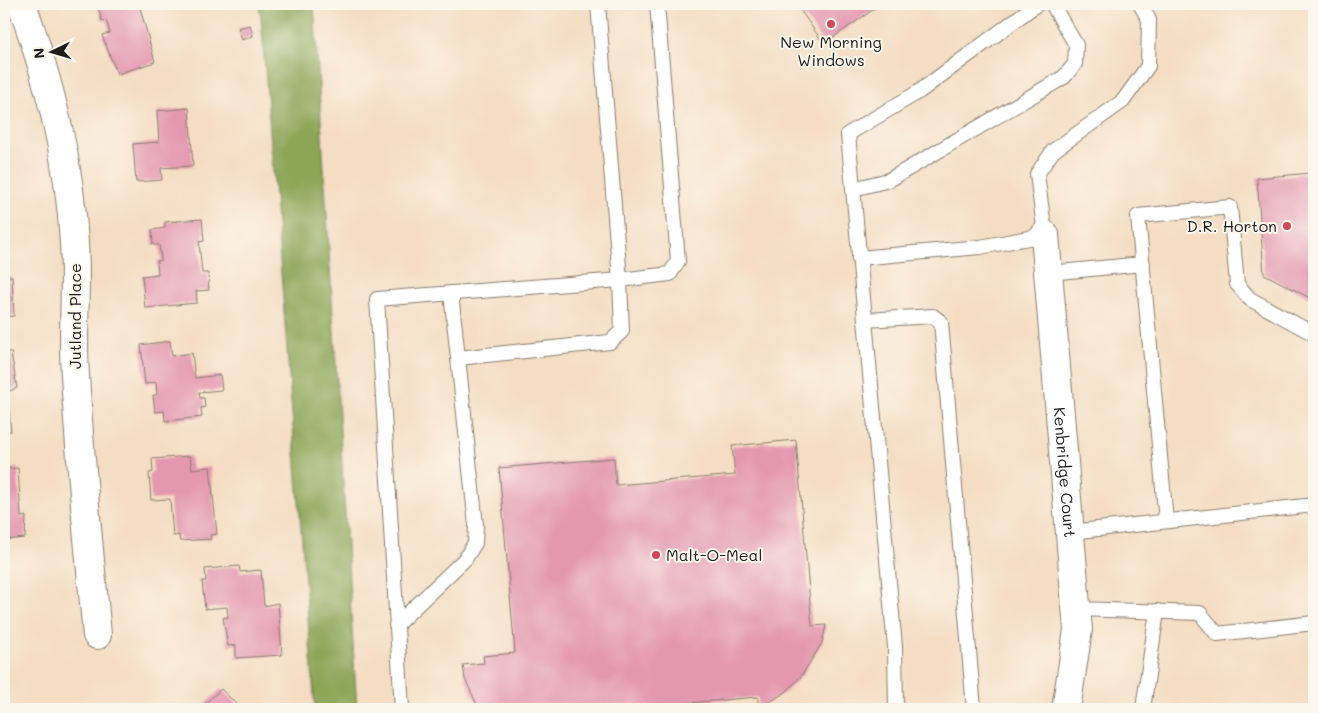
<svg xmlns="http://www.w3.org/2000/svg" width="1318" height="713" font-family="Mali,sans-serif">
<style>
.forest{fill:#8ca556;stroke:#546039}
.building{fill:#e498b0}
.lines{fill:none;stroke-linecap:round;stroke-linejoin:round}
.service-casing{stroke:#887c6f;stroke-width:16}
.minor-casing{stroke:#887c6f;stroke-width:30}
.service{stroke:#fff;stroke-width:14}
.minor{stroke:#fff;stroke-width:28}
.poi-dot{fill:#d1495b;stroke:#fbf7ec;stroke-width:2}
.labels{text-anchor:middle;stroke-width:4;stroke-linejoin:round;paint-order:stroke}
.poi-label{font-size:16px;fill:#1c1c1c;stroke:#fbf7ec}
.street-label{font-size:16px;fill:#1c1c1c;stroke:#fbf7ec}
</style>
<rect width="100%" height="100%" fill="#fbf7ec"/>
<filter id="ink" filterUnits="userSpaceOnUse"><feTurbulence type="fractalNoise" baseFrequency=".02" numOctaves="2"/><feDisplacementMap in="SourceGraphic" scale="10" xChannelSelector="R" yChannelSelector="G"/><feConvolveMatrix kernelMatrix="1 2 1 2 8 2 1 2 1" color-interpolation-filters="sRGB"/></filter>
<filter id="wash" filterUnits="userSpaceOnUse"><feTurbulence type="fractalNoise" baseFrequency=".0096" numOctaves="4" result="noise"/><feDisplacementMap in="SourceGraphic" scale="20" xChannelSelector="R" yChannelSelector="G"/><feGaussianBlur stdDeviation="1.12" result="paint"/><feColorMatrix in="noise" values="0 0 0 0 0 0 0 0 0 0 0 0 0 0 0 0 0 1.4 0 .05"/><feComposite in="paint" operator="in"/></filter>
<g filter="url(#wash)">
<rect width="100%" height="100%" fill="#f4ddc2"/>
<!-- forest -->
<polygon class="forest" points="258,4 314,4 357,709 315,709 261,17"/>
<g id="blocks">
<!-- building -->
<g class="building">
<polygon points="97,4 139,4 155,62 117,74 102,35 110,33 106,20 102,21"/>
<polygon points="796,4 881,4 824,44"/>
<polygon points="250,25 253,36 242,40 238,28"/>
<polygon points="189,108 193,166 161,168 162,180 136,182 133,144 159,142 157,111"/>
<polygon points="1311,173 1314,174 1314,300 1264,274 1257,178"/>
<polygon points="202,219 204,241 199,242 202,273 208,273 209,290 196,291 197,303 145,308 142,276 158,274 157,261 161,260 159,245 153,245 152,230 165,228 165,222"/>
<polygon points="4,276 12,276 14,316 4,317"/>
<polygon points="170,341 172,356 192,353 195,378 220,375 222,390 199,392 200,398 204,398 205,407 201,408 202,417 165,421 164,411 155,412 153,395 157,395 156,382 145,384 141,345"/>
<polygon points="4,352 11,352 17,388 7,392 11,431 4,432"/>
<polygon points="796,440 812,626 826,625 822,643 802,675 786,692 758,709 758,697 617,709 479,709 465,679 463,665 484,663 483,656 515,653 499,468 614,458 616,485 735,475 732,446"/>
<polygon points="190,456 192,469 210,467 217,534 210,535 211,539 180,541 179,535 173,536 170,499 151,500 149,473 153,472 152,459"/>
<polygon points="18,468 21,517 26,516 25,538 4,540 4,469"/>
<polygon points="239,566 240,572 261,570 264,606 278,603 282,655 236,658 236,645 228,646 223,618 228,617 227,607 205,609 202,581 206,581 205,569"/>
<polygon points="221,689 242,709 199,709"/>
</g>
</g>
</g>
<g filter="url(#ink)">
<use href="#blocks" fill-opacity="0" stroke="#887c6f" stroke-width="1"/>
<g class="lines">
<!-- service casing -->
<g class="service-casing">
<g id="service">
<polyline points="853,189 889,180 1064,77 1075,64 1076,45 1052,4"/>
<polyline points="859,258 980,247 1045,235 1037,174 1053,151 1123,101 1148,66 1149,20 1140,4"/>
<polyline points="1049,273 1143,264"/>
<polyline points="865,320 933,316 941,322 974,709"/>
<polyline points="458,358 610,342 622,331 620,280 670,274 678,261 657,4"/>
<polyline points="1166,521 1138,216 1230,207 1237,284 1250,299 1314,334"/>
<polyline points="1071,532 1314,505"/>
<polyline points="1077,609 1200,613 1217,634 1314,623"/>
<polyline points="396,625 465,559 475,543 476,525 451,293"/>
<polyline points="402,709 377,299 620,280 598,4"/>
<polyline points="896,709 895,647 848,134 920,91 1037,4"/>
<polyline points="1143,709 1157,611"/>
</g>
</g>
<!-- minor casing -->
<g class="minor-casing">
<g id="minor">
<path d="M22,4c27,77 48,156 52,239 3,44 -2,88 1,132 5,87 14,173 22,260"/>
<path id="s1" d="M1045,235l33,395 -12,79"/>
</g>
</g>
<!-- service -->
<use href="#service" class="service"/>
<!-- minor -->
<use href="#minor" class="minor"/>
</g>
</g>
<!-- markers -->
<g class="poi-dot">
<circle cx="831" cy="24" r="5"/>
<circle cx="1287" cy="226" r="5"/>
<circle cx="656" cy="555" r="5"/>
</g>
<g class="labels">
<!-- poi labels -->
<g class="poi-label">
<text x="831" y="48">New Morning<tspan x="831" dy="18">Windows</tspan></text>
<text x="1277" y="232" text-anchor="end">D.R. Horton</text>
<text x="666" y="561" text-anchor="start">Malt-O-Meal</text>
</g>
<!-- street labels -->
<g class="street-label">
<text transform="translate(75 316) rotate(-90)" y="6">Jutland Place</text>
<text dy="6" stroke="none"><textPath href="#s1" startOffset="238">Kenbridge Court</textPath></text>
</g>
</g>
<!-- margin -->
<rect width="1318" height="713" fill="none" stroke="#fbf7ec" stroke-width="20"/>
<!-- north arrow -->
<g transform="translate(52 52) rotate(265)" stroke="#fbf7ec" stroke-width="4" paint-order="stroke">
<path d="M0-4L9 19L0 12L-9 19Z" fill="#1c1c1c"/>
<text y="-8" font-size="14" font-weight="bold" text-anchor="middle" fill="#1c1c1c">N</text>
</g>
</svg>
